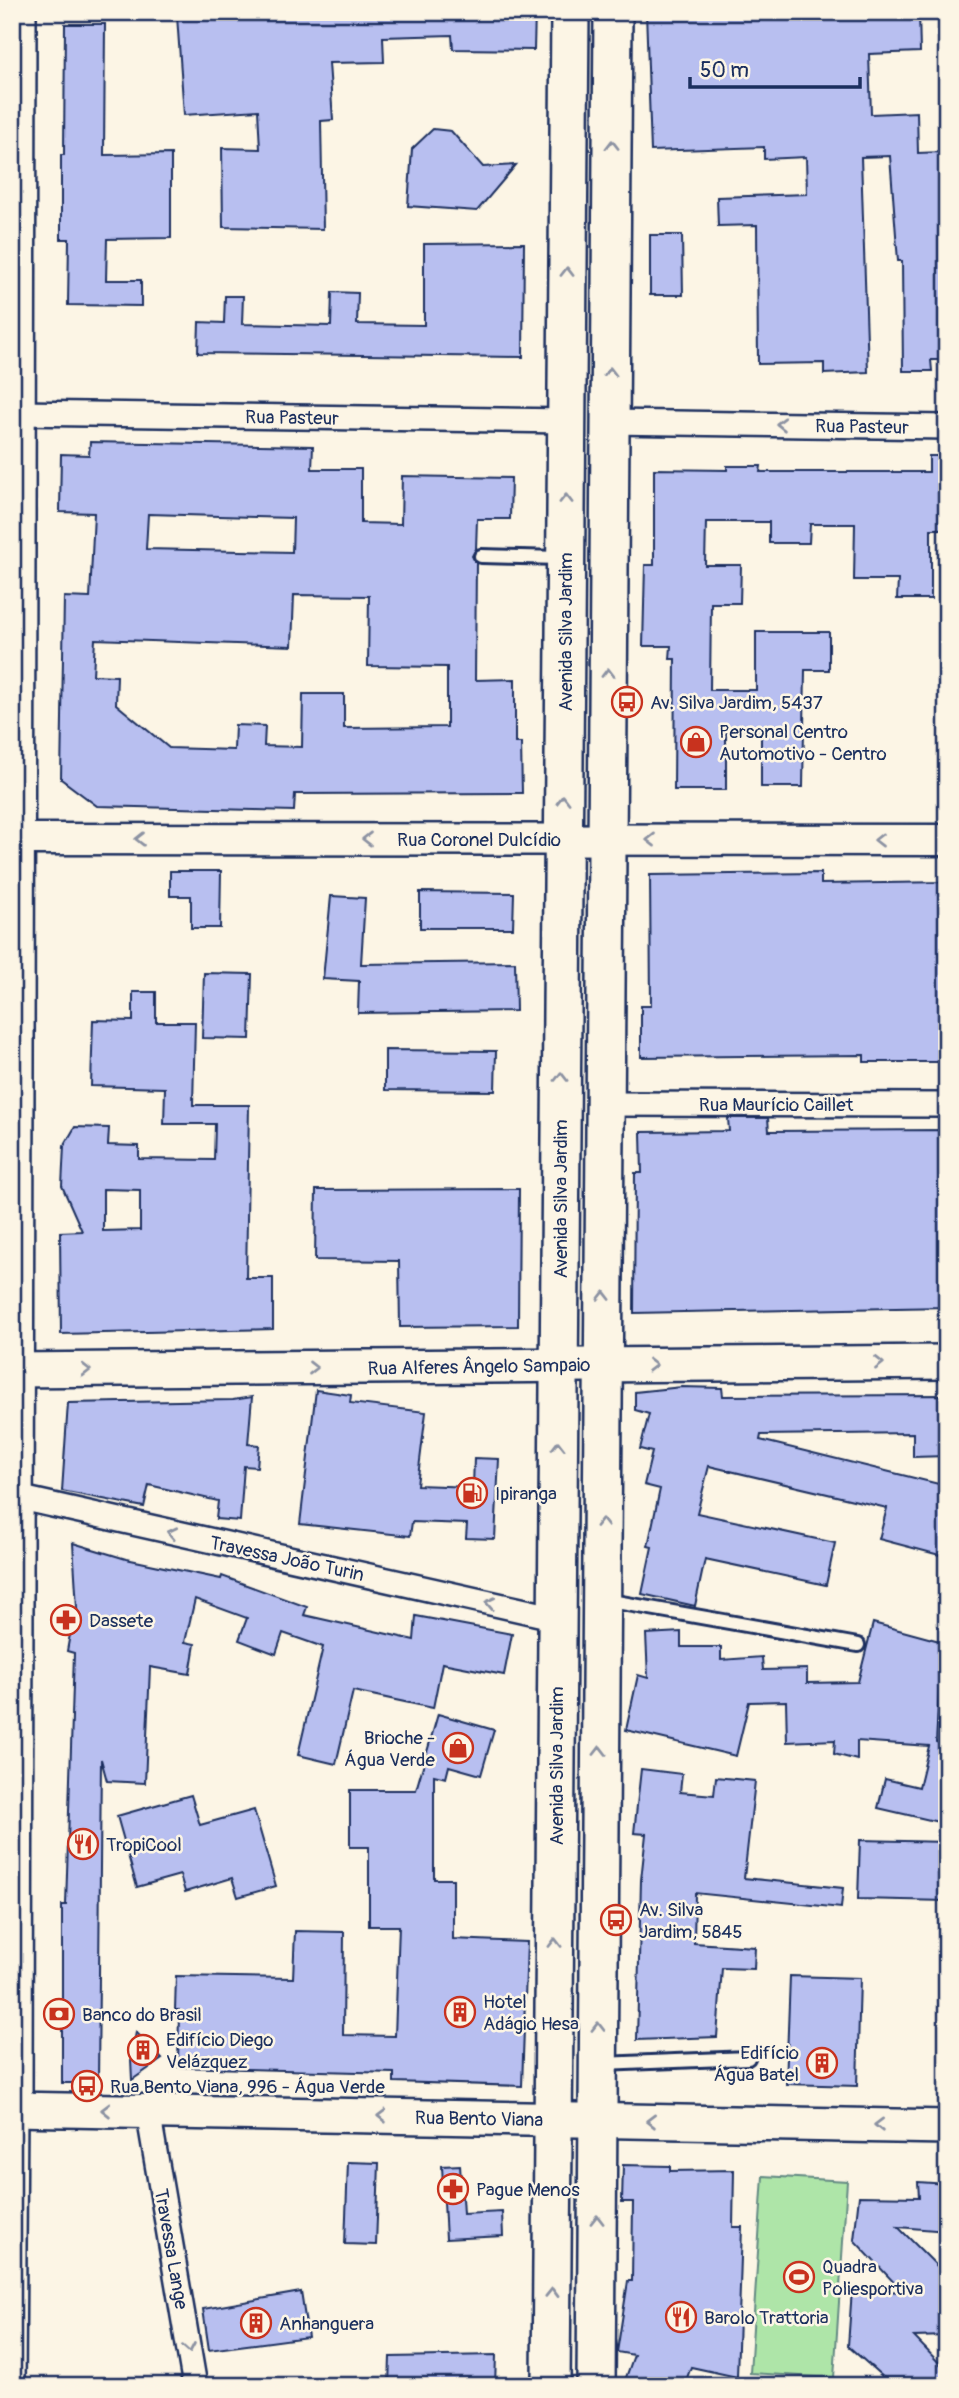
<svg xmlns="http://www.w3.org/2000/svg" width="959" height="2398" font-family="Pangolin,sans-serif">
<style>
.green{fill:#aee5a8;stroke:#648a83;stroke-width:2}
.building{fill:#b8bff0;stroke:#1b2f5e;stroke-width:2;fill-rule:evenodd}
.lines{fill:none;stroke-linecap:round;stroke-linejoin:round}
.service-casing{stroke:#1b2f5e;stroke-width:18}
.minor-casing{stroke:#1b2f5e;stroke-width:28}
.tertiary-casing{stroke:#1b2f5e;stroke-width:35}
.secondary-casing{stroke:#1b2f5e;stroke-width:38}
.primary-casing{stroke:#1b2f5e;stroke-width:42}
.service{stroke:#fcf5e5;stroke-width:12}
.minor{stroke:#fcf5e5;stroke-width:23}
.tertiary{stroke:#fcf5e5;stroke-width:30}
.secondary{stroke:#fcf5e5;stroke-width:33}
.primary{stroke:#fcf5e5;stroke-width:37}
.oneway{stroke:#8c92a2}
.labels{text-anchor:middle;stroke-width:5;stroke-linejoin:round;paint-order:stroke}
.street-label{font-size:19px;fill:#1b2f5e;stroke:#fcf5e5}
.poi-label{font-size:19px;fill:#1b2f5e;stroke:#fcf5e5;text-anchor:start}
</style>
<rect width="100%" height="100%" fill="#fcf5e5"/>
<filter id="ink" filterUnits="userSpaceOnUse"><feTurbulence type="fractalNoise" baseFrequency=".0143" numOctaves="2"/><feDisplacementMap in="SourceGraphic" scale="14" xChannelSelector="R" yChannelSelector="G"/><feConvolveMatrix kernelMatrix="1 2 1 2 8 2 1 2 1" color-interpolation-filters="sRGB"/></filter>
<g filter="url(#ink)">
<!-- green -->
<polygon class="green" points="763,2176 847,2181 834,2378 750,2373"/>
<!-- building -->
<g class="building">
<polygon points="264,12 535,12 534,50 453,49 452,35 383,37 384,62 329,63 333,120 321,121 323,229 223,227 222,148 260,149 258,110 184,115 177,16"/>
<polygon points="646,12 919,12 920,52 869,54 871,114 917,112 918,153 942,152 947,239 947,360 931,360 932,371 903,371 902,261 898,261 890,156 861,157 868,372 824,374 824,363 758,364 757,225 718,226 717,197 807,194 806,157 764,159 764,147 651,151"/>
<polygon points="65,24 105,24 104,155 171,154 171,238 107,239 106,280 141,280 141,306 68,305 69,239 61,239 61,155 64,155"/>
<polygon points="433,129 451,131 483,167 516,165 477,211 408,206 412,149"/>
<polygon points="650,235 682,235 683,295 650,295"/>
<polygon points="524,243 523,357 198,353 199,322 224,323 225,296 243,296 242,324 331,326 332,292 358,293 357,324 424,325 424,244"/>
<path d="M90,442l223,4 -1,23h49v54l40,1 1,-48 109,2 -1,41h-33l-1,30 -4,7 4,7 -1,117 40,-1v64h6l1,50 -227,1 -1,17 -197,-5 -36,-27 3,-182 26,1 4,-85 -34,-1 1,-58 28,1zM148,514l145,4 -1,34 -146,-3zM294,595l75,1 -1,70 79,1v60l-103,1v-34h-41l-1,53 -38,-1 1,-20 -30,-1 -1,25 -65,-2 -53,-44 1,-28 -24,-1 2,-36 197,7z"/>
<polygon points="929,456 947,456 947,529 931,529 931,599 897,599 898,580 854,580 855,524 810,524 809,543 769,543 769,522 706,522 705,565 741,565 740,603 711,603 710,690 756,690 756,632 829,632 829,670 805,670 803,787 761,787 761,732 726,732 726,790 674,790 675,659 670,659 671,646 643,646 645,565 654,565 654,469 727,470 727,466 761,466 760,472 929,472"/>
<polygon points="170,871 221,871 220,928 191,928 191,896 170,896"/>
<polygon points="821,873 821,884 947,882 947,1062 864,1062 864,1055 641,1057 641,1006 651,1006 650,875"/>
<polygon points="420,892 514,893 513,928 420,928"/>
<polygon points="331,896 365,898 361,964 515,962 516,1011 358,1013 359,981 323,979"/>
<polygon points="204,973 252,974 250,1039 202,1038"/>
<path d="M133,992h23v30h39l-2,83h56l-3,173h27v51l-212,5 -1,-102 22,-1 -20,-45 2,-40 11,-19 34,1 -1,17 31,1v13l75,1 1,-36h-51l1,-36 -74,-2 2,-66 40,1zM103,1189l37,1v40l-37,1z"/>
<polygon points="385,1050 496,1051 495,1091 385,1090"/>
<polygon points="728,1118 768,1118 769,1131 947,1130 947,1307 634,1313 635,1173 642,1173 641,1132 729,1131"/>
<polygon points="519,1189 518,1326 400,1327 399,1261 315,1260 316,1190"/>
<polygon points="682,1387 722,1388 723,1396 947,1395 947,1456 913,1457 913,1433 761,1435 760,1440 947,1486 947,1557 879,1539 887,1508 709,1466 697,1513 835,1543 826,1585 705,1559 695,1606 642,1594 652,1547 648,1546 660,1489 644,1485 652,1452 640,1449 649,1414 635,1410 635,1392"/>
<polygon points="316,1390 351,1395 350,1403 426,1412 417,1485 473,1487 474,1458 499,1459 495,1539 466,1538 467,1524 412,1522 410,1536 300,1524"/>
<polygon points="252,1397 248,1444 259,1445 257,1467 244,1466 240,1521 216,1519 218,1501 149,1485 144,1507 62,1491 68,1403 233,1400"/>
<polygon points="73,1543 126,1559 221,1579 222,1576 307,1607 304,1615 414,1640 416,1616 512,1634 504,1675 442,1663 433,1708 353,1691 336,1764 298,1755 323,1647 283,1633 276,1654 239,1640 247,1618 195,1599 185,1642 195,1644 190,1674 150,1667 145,1783 107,1781 101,1759 98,2083 62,2083 62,1905 66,1905 74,1653 67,1651 72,1623 78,1624"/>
<polygon points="873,1623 947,1643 947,1678 940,1676 936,1742 947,1745 947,1824 878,1808 885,1779 919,1787 929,1746 857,1741 857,1760 834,1754 835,1740 787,1742 786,1701 749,1702 736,1756 626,1730 638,1675 648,1678 646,1634 681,1632 681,1647 721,1647 721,1660 762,1657 763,1670 807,1669 807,1683 858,1682"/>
<polygon points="438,1714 494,1730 481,1775 449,1766 446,1778 434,1775 434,1879 453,1879 453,1939 527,1942 522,2086 394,2082 394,2073 178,2067 179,2010 175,2010 176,1976 293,1978 295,1931 344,1932 343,2035 395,2036 399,1926 369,1926 369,1847 350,1847 350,1790 416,1790"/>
<polygon points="641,1769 682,1774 680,1792 714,1795 716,1777 755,1781 744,1878 843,1888 841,1908 695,1893 694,1943 755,1947 754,1969 722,1968 717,2037 637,2040 641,1880 646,1834 634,1833"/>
<polygon points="191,1795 200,1825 254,1810 276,1886 238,1897 232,1878 185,1892 180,1875 137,1887 117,1816"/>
<polygon points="860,1840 947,1842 947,1901 858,1899"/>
<polygon points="790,1976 860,1978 857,2086 786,2084"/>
<polygon points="136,2032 162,2059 132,2080 131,2059"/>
<polygon points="348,2162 379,2163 376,2245 345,2244"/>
<polygon points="460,2165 463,2214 502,2212 503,2236 446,2239 442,2166"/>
<polygon points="623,2165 670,2166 670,2171 734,2170 733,2227 742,2227 737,2377 691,2367 684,2386 623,2386 634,2355 617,2352 628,2281 632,2281 633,2202 622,2202"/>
<polygon points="918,2182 947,2184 947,2231 898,2227 947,2276 947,2336 914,2337 947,2371 947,2386 893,2386 848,2346 852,2289 903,2292 854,2240 859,2196 919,2197"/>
<polygon points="301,2292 308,2337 209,2350 203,2309"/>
<polygon points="496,2355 495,2386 389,2386 390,2357"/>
</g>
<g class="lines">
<!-- service casing -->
<g class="service-casing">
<g id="service">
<polyline points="481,556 561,558"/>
<polyline points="605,1600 858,1645"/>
<polyline points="602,2064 748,2058"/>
</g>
</g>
<!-- minor casing -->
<g class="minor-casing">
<g id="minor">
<polyline points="18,413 566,421"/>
<polyline points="610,422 947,427"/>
<polyline points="605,1104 947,1105"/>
<polyline points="17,1497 557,1618"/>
<polyline points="148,2111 195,2386"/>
<polyline points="13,2386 15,2109"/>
</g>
</g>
<!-- tertiary casing -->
<g class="tertiary-casing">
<polyline id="tertiary" points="12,839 947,840"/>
</g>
<!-- secondary casing -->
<g class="secondary-casing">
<g id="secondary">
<polyline points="12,1370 947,1362"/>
<polyline points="12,2109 947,2127"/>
<polyline points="15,2109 19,12"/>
</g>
</g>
<!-- primary casing -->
<g class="primary-casing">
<g id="primary">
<polyline points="551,2386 570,12"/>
<polyline points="596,2386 613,12"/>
</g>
</g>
<!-- service -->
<use href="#service" class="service"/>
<!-- minor -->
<use href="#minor" class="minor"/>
<!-- tertiary -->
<use href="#tertiary" class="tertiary"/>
<!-- secondary -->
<use href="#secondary" class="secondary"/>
<!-- primary -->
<use href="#primary" class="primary"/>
</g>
<!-- one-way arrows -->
<defs><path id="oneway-chevron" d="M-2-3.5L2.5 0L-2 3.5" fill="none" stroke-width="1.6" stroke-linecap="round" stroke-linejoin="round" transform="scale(1.75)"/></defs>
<g class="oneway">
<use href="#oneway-chevron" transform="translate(612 145) rotate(-90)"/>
<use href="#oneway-chevron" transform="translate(567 272) rotate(-90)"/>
<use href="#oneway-chevron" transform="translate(610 372) rotate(-90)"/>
<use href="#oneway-chevron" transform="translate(781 424) rotate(-179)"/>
<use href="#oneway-chevron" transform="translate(566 499) rotate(-90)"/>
<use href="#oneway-chevron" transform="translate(608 673) rotate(-90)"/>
<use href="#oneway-chevron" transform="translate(563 800) rotate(-90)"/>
<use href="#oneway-chevron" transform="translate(140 839) rotate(-180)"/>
<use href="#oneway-chevron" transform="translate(367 839) rotate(-180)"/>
<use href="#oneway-chevron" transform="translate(651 840) rotate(-180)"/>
<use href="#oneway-chevron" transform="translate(879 840) rotate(180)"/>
<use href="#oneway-chevron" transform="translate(561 1077) rotate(-90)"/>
<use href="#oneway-chevron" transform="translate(604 1296) rotate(-90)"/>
<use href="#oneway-chevron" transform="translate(879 1363)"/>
<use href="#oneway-chevron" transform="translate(652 1365)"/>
<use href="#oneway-chevron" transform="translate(313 1368)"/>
<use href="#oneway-chevron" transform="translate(86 1370)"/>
<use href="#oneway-chevron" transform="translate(558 1446) rotate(-90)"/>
<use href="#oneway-chevron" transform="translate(602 1523) rotate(-90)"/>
<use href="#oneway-chevron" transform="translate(172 1533) rotate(-168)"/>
<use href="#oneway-chevron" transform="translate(490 1603) rotate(-168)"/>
<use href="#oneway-chevron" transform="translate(600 1751) rotate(-90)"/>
<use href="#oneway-chevron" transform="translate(555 1943) rotate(-90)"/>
<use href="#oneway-chevron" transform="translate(598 2027) rotate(-90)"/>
<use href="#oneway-chevron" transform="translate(106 2110) rotate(-179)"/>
<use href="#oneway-chevron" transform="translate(382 2116) rotate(-179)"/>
<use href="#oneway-chevron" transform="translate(651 2121) rotate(-179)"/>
<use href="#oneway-chevron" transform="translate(879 2125) rotate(-179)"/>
<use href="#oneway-chevron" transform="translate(597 2220) rotate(-90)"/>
<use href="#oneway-chevron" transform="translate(552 2293) rotate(-89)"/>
<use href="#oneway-chevron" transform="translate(189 2348) rotate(80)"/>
</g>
</g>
<!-- icons -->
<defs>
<g id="bus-ring" transform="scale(1.575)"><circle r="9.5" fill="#fcf5e5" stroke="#c8321e" stroke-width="1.5"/><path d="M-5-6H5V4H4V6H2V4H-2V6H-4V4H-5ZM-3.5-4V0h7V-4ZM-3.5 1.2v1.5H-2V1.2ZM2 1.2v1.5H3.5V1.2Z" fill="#c8321e"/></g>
<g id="shop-ring" transform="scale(1.575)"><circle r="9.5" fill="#fcf5e5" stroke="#c8321e" stroke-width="1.5"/><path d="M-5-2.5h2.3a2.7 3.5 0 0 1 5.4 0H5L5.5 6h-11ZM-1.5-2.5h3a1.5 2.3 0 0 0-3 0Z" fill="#c8321e"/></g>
<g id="fuel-ring" transform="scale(1.575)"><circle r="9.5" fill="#fcf5e5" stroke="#c8321e" stroke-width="1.5"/><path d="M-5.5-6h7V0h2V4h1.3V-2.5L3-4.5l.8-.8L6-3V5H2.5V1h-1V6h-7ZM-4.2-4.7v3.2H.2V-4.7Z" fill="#c8321e"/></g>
<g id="pharmacy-ring" transform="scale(1.575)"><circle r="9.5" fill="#fcf5e5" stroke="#c8321e" stroke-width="1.5"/><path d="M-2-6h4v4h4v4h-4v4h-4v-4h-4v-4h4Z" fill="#c8321e"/></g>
<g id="restaurant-ring" transform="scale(1.575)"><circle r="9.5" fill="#fcf5e5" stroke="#c8321e" stroke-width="1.5"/><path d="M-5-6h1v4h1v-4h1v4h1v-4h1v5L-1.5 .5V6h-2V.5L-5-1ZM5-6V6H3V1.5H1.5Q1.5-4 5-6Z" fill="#c8321e"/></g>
<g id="building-ring" transform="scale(1.575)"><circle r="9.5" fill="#fcf5e5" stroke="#c8321e" stroke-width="1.5"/><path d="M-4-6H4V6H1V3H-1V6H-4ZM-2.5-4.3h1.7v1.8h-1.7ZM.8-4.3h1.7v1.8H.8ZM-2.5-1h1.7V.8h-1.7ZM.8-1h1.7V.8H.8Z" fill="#c8321e"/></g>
<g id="bank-ring" transform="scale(1.575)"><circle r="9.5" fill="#fcf5e5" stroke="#c8321e" stroke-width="1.5"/><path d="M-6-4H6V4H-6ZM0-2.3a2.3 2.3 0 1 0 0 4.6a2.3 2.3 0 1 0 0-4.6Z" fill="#c8321e"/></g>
<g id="stadium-ring" transform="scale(1.575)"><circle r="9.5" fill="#fcf5e5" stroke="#c8321e" stroke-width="1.5"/><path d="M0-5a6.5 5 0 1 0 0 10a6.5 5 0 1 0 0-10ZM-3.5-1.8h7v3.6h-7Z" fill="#c8321e"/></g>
</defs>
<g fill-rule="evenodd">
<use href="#bus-ring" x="627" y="702"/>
<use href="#shop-ring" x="696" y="742"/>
<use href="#fuel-ring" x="472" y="1493"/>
<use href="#pharmacy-ring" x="66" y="1620"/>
<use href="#shop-ring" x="458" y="1748"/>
<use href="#restaurant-ring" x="83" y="1844"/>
<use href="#bus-ring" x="616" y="1920"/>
<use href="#building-ring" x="460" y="2012"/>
<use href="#bank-ring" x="59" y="2014"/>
<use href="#building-ring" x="143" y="2050"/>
<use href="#building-ring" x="822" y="2063"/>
<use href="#bus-ring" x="87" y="2086"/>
<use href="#pharmacy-ring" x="453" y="2189"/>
<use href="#stadium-ring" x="799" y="2277"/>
<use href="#restaurant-ring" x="681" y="2317"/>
<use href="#building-ring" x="256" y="2323"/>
</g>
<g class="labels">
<!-- street labels -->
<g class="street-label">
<text transform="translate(292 417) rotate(1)" y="7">Rua Pasteur</text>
<text transform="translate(862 426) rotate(1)" y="7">Rua Pasteur</text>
<text transform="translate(565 632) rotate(-90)" y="7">Avenida Silva Jardim</text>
<text x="479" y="846">Rua Coronel Dulcídio</text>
<text x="776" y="1111">Rua Maurício Caillet</text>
<text transform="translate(560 1199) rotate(-90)" y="7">Avenida Silva Jardim</text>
<text transform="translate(479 1366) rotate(-1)" y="7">Rua Alferes Ângelo Sampaio</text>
<text transform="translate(287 1558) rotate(12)" y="7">Travessa João Turin</text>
<text transform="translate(556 1766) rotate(-90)" y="7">Avenida Silva Jardim</text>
<text transform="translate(479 2118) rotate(1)" y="7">Rua Bento Viana</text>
<text transform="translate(172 2249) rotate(80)" y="7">Travessa Lange</text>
</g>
<!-- poi labels -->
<g class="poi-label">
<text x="650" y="709">Av. Silva Jardim, 5437</text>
<text x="719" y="738">Personal Centro<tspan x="719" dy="22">Automotivo - Centro</tspan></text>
<text x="495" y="1500">Ipiranga</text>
<text x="89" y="1627">Dassete</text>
<text x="435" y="1744" text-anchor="end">Brioche -<tspan x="435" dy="22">Água Verde</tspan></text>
<text x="106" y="1851">TropiCool</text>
<text x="639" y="1916">Av. Silva<tspan x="639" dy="22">Jardim, 5845</tspan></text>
<text x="483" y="2008">Hotel<tspan x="483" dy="22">Adágio Hesa</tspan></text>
<text x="82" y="2021">Banco do Brasil</text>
<text x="166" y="2046">Edifício Diego<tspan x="166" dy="22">Velázquez</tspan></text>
<text x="799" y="2059" text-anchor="end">Edifício<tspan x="799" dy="22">Água Batel</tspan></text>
<text x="110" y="2093">Rua Bento Viana, 996 - Água Verde</text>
<text x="476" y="2196">Pague Menos</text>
<text x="822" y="2273">Quadra<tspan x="822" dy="22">Poliesportiva</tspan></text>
<text x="704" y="2324">Barolo Trattoria</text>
<text x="279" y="2330">Anhanguera</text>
</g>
</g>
<!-- margin -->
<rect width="959" height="2398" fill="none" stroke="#fcf5e5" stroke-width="42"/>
<rect x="21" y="21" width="917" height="2356" fill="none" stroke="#1b2f5e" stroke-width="2.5" filter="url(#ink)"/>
<!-- scale -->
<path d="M690 77v10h170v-10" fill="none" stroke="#1b2f5e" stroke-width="3.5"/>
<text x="700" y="77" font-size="21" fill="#1b2f5e" stroke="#fcf5e5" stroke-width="5" paint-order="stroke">50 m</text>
</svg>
